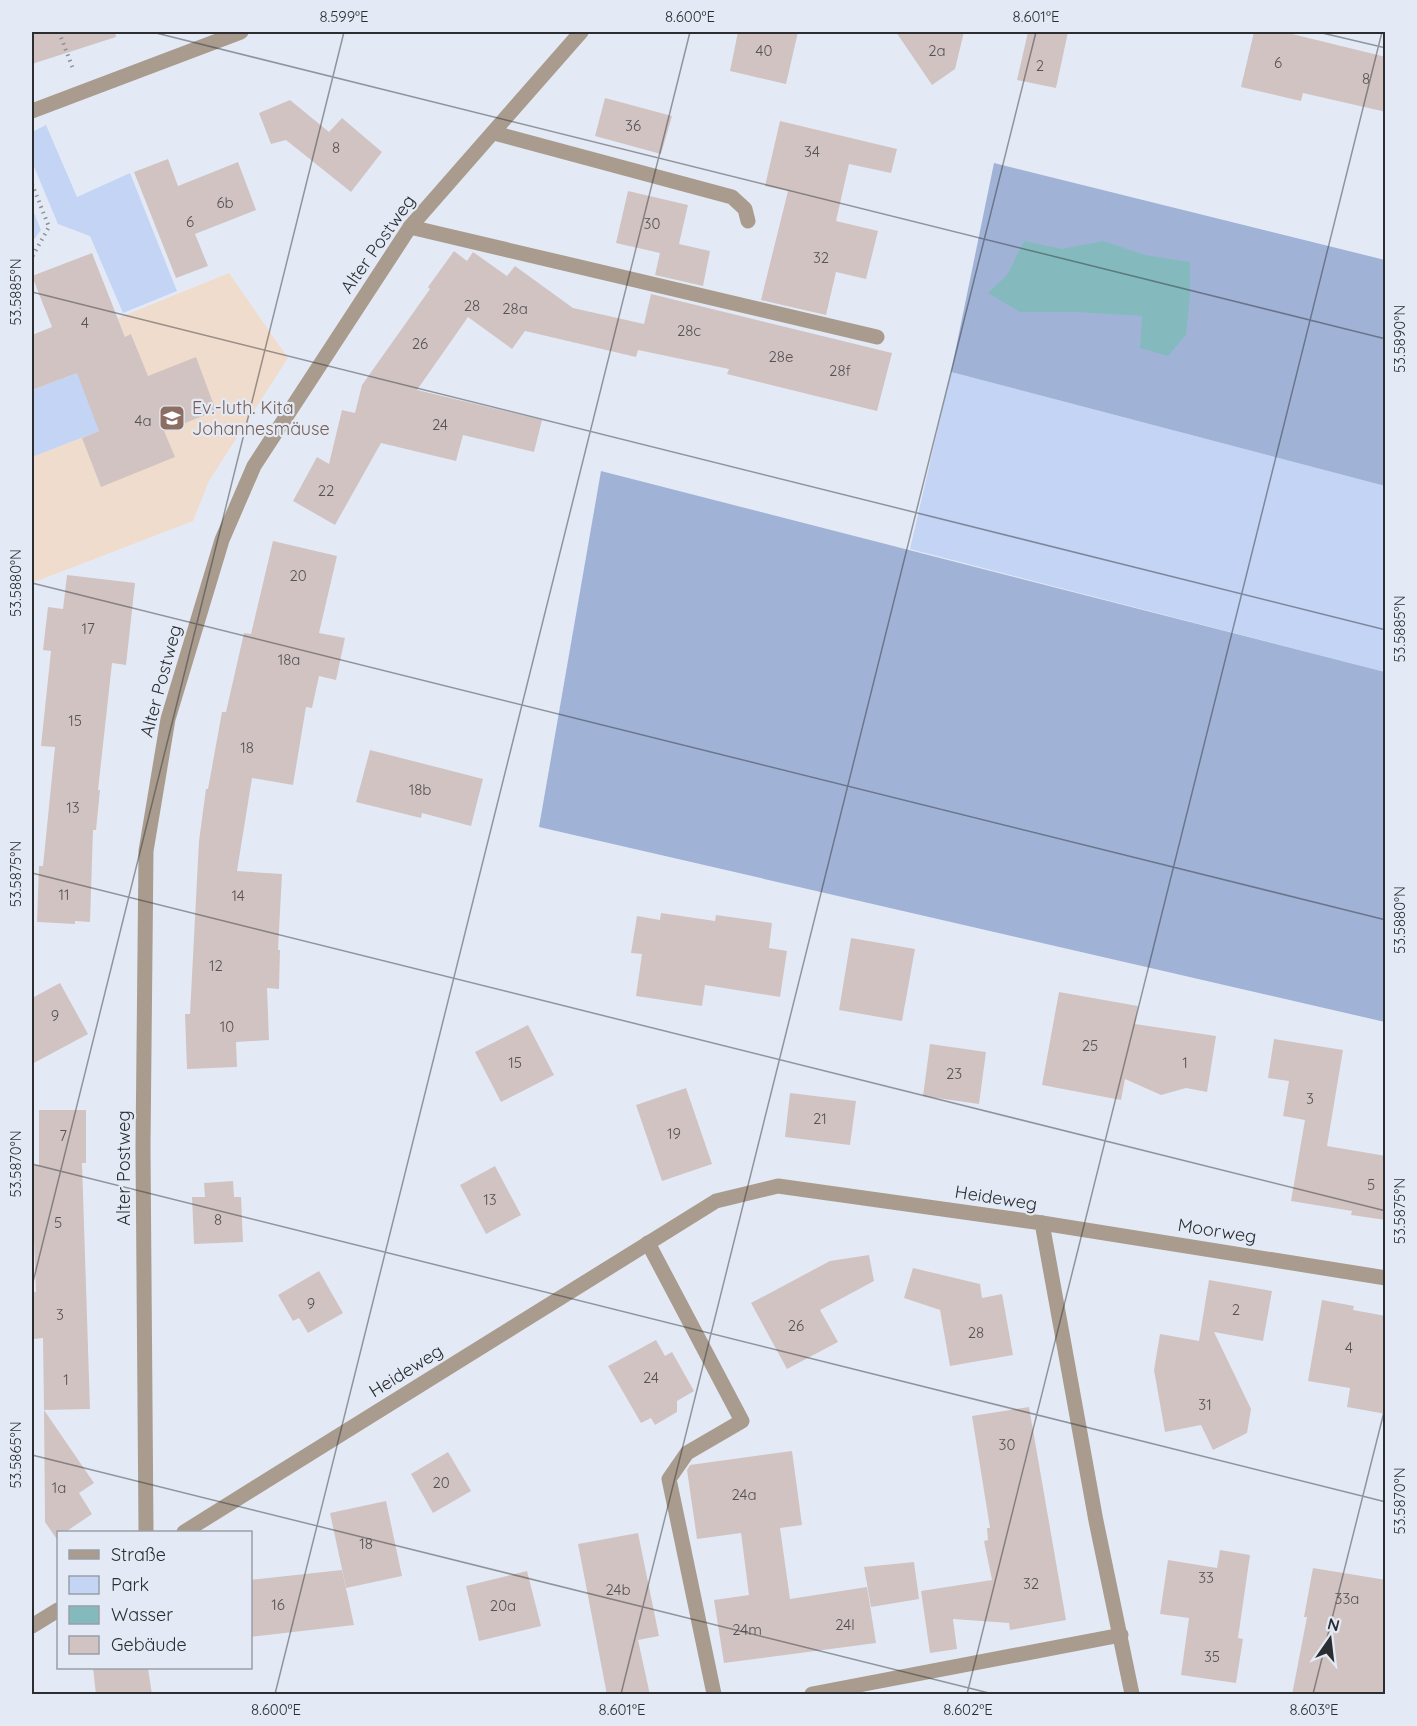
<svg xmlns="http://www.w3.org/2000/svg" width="1417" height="1726" font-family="Quicksand,sans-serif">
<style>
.education{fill:#f0dccd}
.green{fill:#c3d4f5}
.forest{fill:#a0b3d7}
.water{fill:#84babe}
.building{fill:#d1c3c2}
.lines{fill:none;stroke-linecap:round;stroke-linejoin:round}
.path{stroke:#8d9199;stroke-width:4;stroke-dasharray:1.5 4.5;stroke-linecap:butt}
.service{stroke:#a99c8e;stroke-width:15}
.minor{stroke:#a99c8e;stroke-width:15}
.ticks{fill:none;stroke:#2b2d31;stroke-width:1.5;stroke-opacity:0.45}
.labels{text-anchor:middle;stroke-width:4.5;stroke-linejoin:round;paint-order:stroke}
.number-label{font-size:15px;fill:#545255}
.street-label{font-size:18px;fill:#2b2d31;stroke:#e4eaf5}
.education-label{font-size:18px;fill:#785e54;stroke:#e4eaf5;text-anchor:start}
.neatline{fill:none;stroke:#2b2d31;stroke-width:2}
.ticks-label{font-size:15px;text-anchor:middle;fill:#2b2d31}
</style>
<rect width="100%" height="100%" fill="#e4eaf5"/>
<!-- education -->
<polygon class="education" points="229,273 288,358 209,481 193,521 32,583 32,457 99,431 141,360 132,335 125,337 118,318"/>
<!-- green -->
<g class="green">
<polygon points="46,125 77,197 130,173 177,291 123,313 90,236 58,224 32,162 32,132"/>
<polygon points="32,208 41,230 32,242"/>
<polygon points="82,371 99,431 32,457 32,390"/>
<polygon points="951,372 1385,486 1385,672 910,549"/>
</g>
<!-- forest -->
<g class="forest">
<polygon points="994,163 1385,260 1385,486 951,372"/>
<polygon points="601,471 1385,672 1385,1022 539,827"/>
</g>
<!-- water -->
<polygon class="water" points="1024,241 1062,249 1103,241 1145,255 1190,262 1190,295 1186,335 1168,356 1140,348 1142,316 1075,312 1020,312 988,293 1007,275"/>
<!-- building -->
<g class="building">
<polygon points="32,32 115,32 116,37 32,64"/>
<polygon points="738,32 798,32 786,84 730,71"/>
<polygon points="896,32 964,32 955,69 932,85"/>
<polygon points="1028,32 1068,32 1056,88 1017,80"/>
<polygon points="1254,32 1284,32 1386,57 1386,112 1303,93 1301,101 1241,87"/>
<polygon points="605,98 672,116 661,154 595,136"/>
<polygon points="290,100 329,132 342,118 382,152 351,192 286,140 271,144 259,113"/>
<polygon points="780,121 897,149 891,173 849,164 836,221 878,231 866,279 836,272 826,315 761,300 788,191 765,186"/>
<polygon points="168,159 178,186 238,162 256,210 195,234 208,266 176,278 134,172"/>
<polygon points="628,191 688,205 679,244 710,251 703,286 655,275 660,253 616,243"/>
<polygon points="454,251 467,261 473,252 507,276 515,266 573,308 644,324 651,294 892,353 877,411 727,374 729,369 638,350 636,357 525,331 512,349 468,317 417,390 542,420 534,452 463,435 456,461 381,443 335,525 293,501 317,457 329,464 342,410 355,413 362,385 430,289 428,287"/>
<polygon points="92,253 125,337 131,334 148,376 196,357 216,411 164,431 175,457 101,487 82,438 99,431 77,373 32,390 32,335 52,327 32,276"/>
<polygon points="273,541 337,556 319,633 345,638 336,680 319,676 312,708 306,707 293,785 252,778 237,871 282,874 278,950 280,950 279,989 267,988 269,1040 236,1042 237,1067 187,1069 185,1014 190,1014 199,841 206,789 208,789 222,712 226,712 244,633 251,634"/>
<polygon points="67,575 135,583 126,665 112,663 98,790 100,790 96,830 93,830 90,922 75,921 75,924 37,922 39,866 43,866 55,747 41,746 51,651 43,650 48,607 63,609"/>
<polygon points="370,750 483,779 471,826 422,813 421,818 356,802"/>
<polygon points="661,913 715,921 716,915 772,923 769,948 787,951 780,997 705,985 702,1006 636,996 642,954 631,953 637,916 660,920"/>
<polygon points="851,938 915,949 902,1021 839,1010"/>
<polygon points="60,983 88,1034 32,1064 32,998"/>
<polygon points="1059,992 1138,1006 1135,1024 1216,1036 1207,1092 1186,1088 1161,1095 1125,1079 1121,1100 1042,1085"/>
<polygon points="528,1025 554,1075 501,1102 475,1052"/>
<polygon points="1274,1039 1343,1050 1327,1146 1386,1156 1386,1220 1351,1215 1352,1211 1291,1201 1305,1120 1283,1116 1289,1081 1268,1078"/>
<polygon points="930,1044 986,1052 979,1104 923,1096"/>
<polygon points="686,1088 712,1164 662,1181 636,1105"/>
<polygon points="790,1093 856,1101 850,1145 785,1137"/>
<polygon points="39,1110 86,1110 86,1163 82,1163 90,1409 44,1410 43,1338 34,1339 33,1292 36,1292 34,1239 32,1239 32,1165 39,1165"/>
<polygon points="495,1166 521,1215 486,1234 460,1185"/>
<polygon points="233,1181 234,1197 241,1197 243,1242 194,1244 192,1197 205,1197 204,1183"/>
<polygon points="869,1255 874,1281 820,1310 838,1342 787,1369 751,1303 830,1261"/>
<polygon points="913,1268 980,1284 982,1298 1002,1294 1013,1355 950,1366 940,1310 904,1298"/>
<polygon points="319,1271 343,1313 308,1333 299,1318 293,1321 278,1295"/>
<polygon points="1209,1280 1272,1291 1263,1341 1214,1332 1251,1409 1247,1433 1213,1450 1201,1425 1165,1432 1154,1370 1160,1334 1199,1341"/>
<polygon points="1322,1300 1354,1306 1353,1310 1386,1316 1386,1414 1347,1407 1350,1388 1308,1381"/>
<polygon points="656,1340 665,1356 672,1352 694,1391 677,1401 677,1412 655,1425 651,1418 641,1423 608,1366"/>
<polygon points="1029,1407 1066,1620 1010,1630 1009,1623 953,1619 957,1649 930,1653 921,1591 992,1580 984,1541 988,1540 987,1528 990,1528 972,1416"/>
<polygon points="44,1410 94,1483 79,1493 92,1514 64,1533 58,1533 58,1537 56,1538 45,1522"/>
<polygon points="792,1451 802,1525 780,1528 790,1599 867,1587 876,1643 724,1663 714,1600 749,1595 741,1533 697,1539 687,1470 690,1465"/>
<polygon points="448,1452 471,1491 433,1513 411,1474"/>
<polygon points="386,1501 402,1576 346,1588 330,1513"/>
<polygon points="638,1533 659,1636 638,1640 650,1695 607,1695 578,1544"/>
<polygon points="1220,1550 1250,1555 1238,1638 1243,1639 1236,1683 1181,1675 1189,1618 1160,1614 1168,1560 1217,1568"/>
<polygon points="914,1562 919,1599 871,1607 864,1567"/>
<polygon points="1313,1568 1386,1580 1386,1695 1292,1695 1307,1617 1304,1617"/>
<polygon points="342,1570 354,1625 250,1637 250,1580"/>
<polygon points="527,1571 541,1626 479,1641 466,1586"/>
<polygon points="93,1668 148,1668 152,1695 96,1695"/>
</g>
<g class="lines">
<!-- path -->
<g class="path">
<polyline points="59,32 73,69"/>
<polyline points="32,184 49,227 32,257"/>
</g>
<!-- service -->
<g class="service">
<polyline points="494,133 732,197 745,209 748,221"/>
<polyline points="410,227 877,337"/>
<polyline points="648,1243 742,1421 687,1453 669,1479 714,1694"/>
<polyline points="812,1694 1121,1635"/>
</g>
<!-- minor -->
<g class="minor">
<polyline points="32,111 241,32"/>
<polyline points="1042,1223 1386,1278"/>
<polyline points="146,1532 143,1148 146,851 168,719 222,540 254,466 410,227 581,32"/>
<polyline points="184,1532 716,1201 778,1186 1042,1223 1096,1521 1132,1694"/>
<polyline points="32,1626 58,1610"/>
</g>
</g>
<!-- ticks -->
<path class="ticks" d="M152,32l1234,307M1318,32l68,16M32,292l1354,338M32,583l1354,337M32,873l1354,338M32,1164l1354,338M32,1286l312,-1254M32,1455l961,239M275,1694l415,-1662M621,1694l415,-1662M967,1694l415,-1662M1313,1694l73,-290"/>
<!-- icons -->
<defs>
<g id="school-square" transform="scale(1.35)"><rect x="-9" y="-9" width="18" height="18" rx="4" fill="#8d6e63" stroke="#e4eaf5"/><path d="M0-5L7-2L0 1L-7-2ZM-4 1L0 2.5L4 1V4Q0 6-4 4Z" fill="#fff"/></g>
</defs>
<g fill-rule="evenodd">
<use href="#school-square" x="172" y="418"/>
</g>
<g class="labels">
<!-- number labels -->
<g class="number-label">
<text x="764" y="56">40</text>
<text x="937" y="56">2a</text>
<text x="1278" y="68">6</text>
<text x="1040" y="71">2</text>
<text x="1366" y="84">8</text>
<text x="633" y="131">36</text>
<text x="336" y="153">8</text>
<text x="812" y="157">34</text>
<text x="225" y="208">6b</text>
<text x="190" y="227">6</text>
<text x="652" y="229">30</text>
<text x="821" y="263">32</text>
<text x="472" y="311">28</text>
<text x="515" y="314">28a</text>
<text x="85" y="328">4</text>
<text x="689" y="336">28c</text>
<text x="420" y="349">26</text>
<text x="781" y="362">28e</text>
<text x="840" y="376">28f</text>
<text x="143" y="426">4a</text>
<text x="440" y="430">24</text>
<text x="326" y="496">22</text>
<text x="298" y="581">20</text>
<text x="88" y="634">17</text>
<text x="289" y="665">18a</text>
<text x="75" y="726">15</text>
<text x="247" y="753">18</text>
<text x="420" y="795">18b</text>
<text x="73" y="813">13</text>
<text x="64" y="900">11</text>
<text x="238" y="901">14</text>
<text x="216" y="971">12</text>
<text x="55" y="1021">9</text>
<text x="227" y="1032">10</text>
<text x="1090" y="1051">25</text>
<text x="515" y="1068">15</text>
<text x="1185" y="1068">1</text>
<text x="954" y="1079">23</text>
<text x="1310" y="1104">3</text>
<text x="820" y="1124">21</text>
<text x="674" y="1139">19</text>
<text x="63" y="1141">7</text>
<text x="1371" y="1190">5</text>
<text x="490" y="1205">13</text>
<text x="218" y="1225">8</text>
<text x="58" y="1228">5</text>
<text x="311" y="1309">9</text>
<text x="1236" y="1315">2</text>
<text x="60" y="1320">3</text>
<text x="796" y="1331">26</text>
<text x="976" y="1338">28</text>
<text x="1349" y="1353">4</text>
<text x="651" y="1383">24</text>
<text x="66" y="1385">1</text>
<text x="1205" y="1410">31</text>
<text x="1007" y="1450">30</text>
<text x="441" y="1488">20</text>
<text x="59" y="1493">1a</text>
<text x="744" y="1500">24a</text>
<text x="366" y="1549">18</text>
<text x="1206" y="1583">33</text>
<text x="1031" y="1589">32</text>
<text x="618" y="1595">24b</text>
<text x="1347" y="1604">33a</text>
<text x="278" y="1610">16</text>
<text x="503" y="1611">20a</text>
<text x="845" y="1630">24l</text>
<text x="747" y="1635">24m</text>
<text x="1212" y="1662">35</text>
</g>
<!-- street labels -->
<g class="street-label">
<text transform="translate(378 244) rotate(-55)" y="6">Alter Postweg</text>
<text transform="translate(161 681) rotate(-75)" y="6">Alter Postweg</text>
<text transform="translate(124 1168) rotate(-90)" y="6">Alter Postweg</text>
<text transform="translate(996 1198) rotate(9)" y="6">Heideweg</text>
<text transform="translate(1217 1231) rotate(9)" y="6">Moorweg</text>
<text transform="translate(406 1371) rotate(-32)" y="6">Heideweg</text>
</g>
<!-- education labels -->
<g class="education-label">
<text x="192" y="414">Ev.-luth. Kita<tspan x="192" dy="21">Johannesmäuse</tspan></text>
</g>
</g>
<!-- border -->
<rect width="1417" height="1726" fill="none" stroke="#e4eaf5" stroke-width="66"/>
<!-- legend -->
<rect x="57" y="1531" width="195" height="138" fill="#e4eaf5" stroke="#9a9ea7" stroke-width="1.5"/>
<rect x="69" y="1550" width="30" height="9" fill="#a99c8e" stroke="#9a9ea7" stroke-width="1.5"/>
<text x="111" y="1561" font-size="18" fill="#2b2d31">Straße</text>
<rect x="69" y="1576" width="30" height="18" fill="#c3d4f5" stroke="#9a9ea7" stroke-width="1.5"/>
<text x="111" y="1591" font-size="18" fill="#2b2d31">Park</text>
<rect x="69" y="1606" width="30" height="18" fill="#84babe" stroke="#9a9ea7" stroke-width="1.5"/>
<text x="111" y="1621" font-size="18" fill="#2b2d31">Wasser</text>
<rect x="69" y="1636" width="30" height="18" fill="#d1c3c2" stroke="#9a9ea7" stroke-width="1.5"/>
<text x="111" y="1651" font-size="18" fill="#2b2d31">Gebäude</text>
<!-- north arrow -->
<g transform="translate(1330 1639) rotate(14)" stroke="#e4eaf5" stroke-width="4.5" paint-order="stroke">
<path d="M0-4.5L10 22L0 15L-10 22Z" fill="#2b2d31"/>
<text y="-9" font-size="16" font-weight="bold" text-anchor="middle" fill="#2b2d31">N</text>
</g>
<rect x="33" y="33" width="1351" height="1660" class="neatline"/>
<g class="ticks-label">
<text x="344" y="22">8.599°E</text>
<text x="690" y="22">8.600°E</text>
<text x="1036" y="22">8.601°E</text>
<text transform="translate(16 292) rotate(-90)" y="5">53.5885°N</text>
<text transform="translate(1400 339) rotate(-90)" y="5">53.5890°N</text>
<text transform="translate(16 583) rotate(-90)" y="5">53.5880°N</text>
<text transform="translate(1400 629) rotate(-90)" y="5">53.5885°N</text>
<text transform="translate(16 874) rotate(-90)" y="5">53.5875°N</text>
<text transform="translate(1400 920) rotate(-90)" y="5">53.5880°N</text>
<text transform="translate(16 1164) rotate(-90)" y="5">53.5870°N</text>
<text transform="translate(1400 1211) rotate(-90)" y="5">53.5875°N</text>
<text transform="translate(16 1455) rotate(-90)" y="5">53.5865°N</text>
<text transform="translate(1400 1501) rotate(-90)" y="5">53.5870°N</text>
<text x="276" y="1715">8.600°E</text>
<text x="622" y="1715">8.601°E</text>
<text x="968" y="1715">8.602°E</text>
<text x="1314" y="1715">8.603°E</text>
</g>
</svg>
